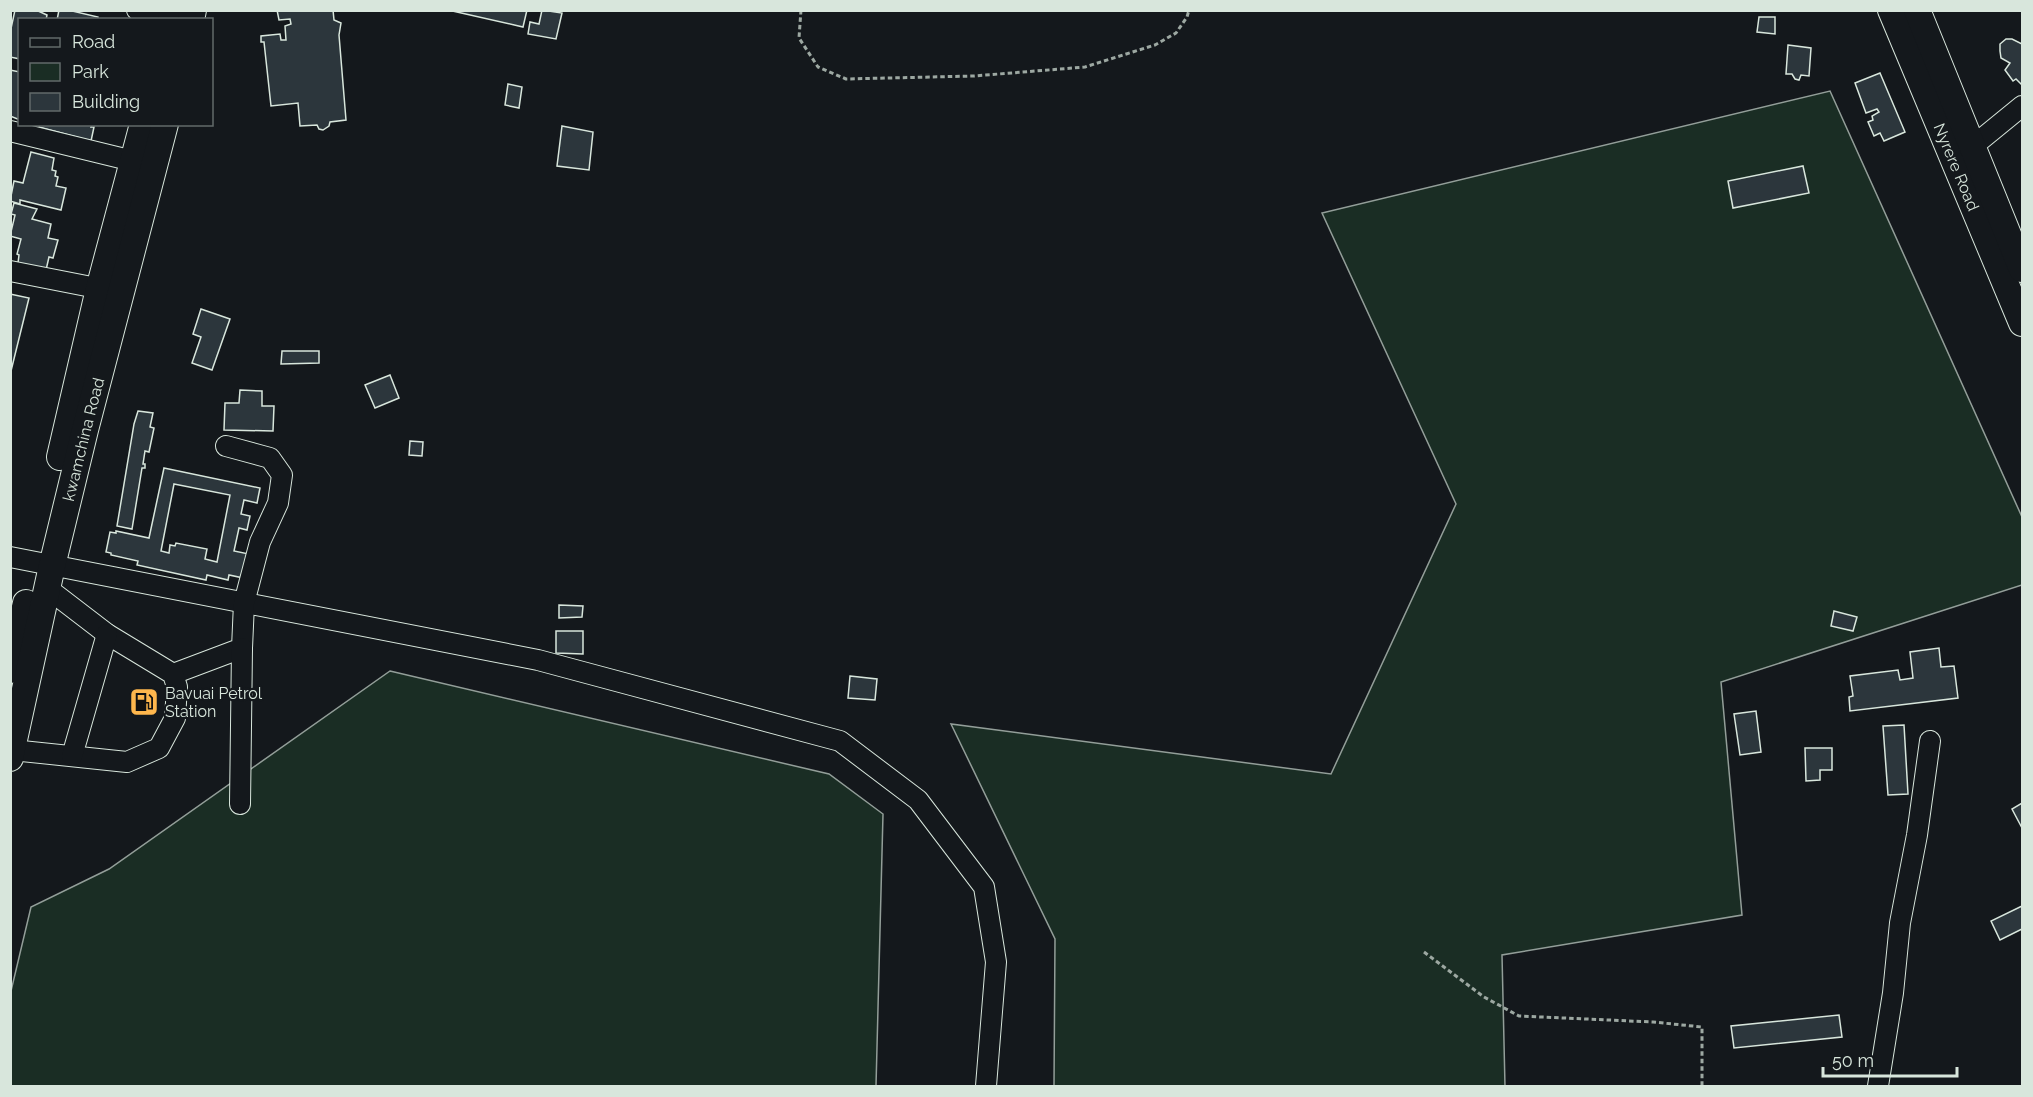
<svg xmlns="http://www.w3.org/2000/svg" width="2033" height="1097" font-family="Raleway,sans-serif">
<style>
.green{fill:#1a2d24;stroke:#939e99;stroke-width:1.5}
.building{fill:#2c363c;stroke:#d8e6dc;stroke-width:1.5;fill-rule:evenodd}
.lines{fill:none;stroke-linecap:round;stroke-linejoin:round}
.minor-casing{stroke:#d8e6dc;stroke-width:22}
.major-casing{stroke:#d8e6dc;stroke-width:28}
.path{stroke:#9da8a2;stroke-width:3;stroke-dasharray:4.5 3;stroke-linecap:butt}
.minor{stroke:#14181c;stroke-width:20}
.major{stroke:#14181c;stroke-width:26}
.labels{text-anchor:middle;stroke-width:4.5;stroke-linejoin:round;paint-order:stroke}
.street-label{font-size:16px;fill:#d8e6dc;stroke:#14181c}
.poi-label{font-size:16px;fill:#d8e6dc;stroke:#14181c;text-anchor:start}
</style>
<rect width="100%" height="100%" fill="#14181c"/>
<!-- green -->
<g class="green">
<polygon points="1830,91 2022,517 2022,585 1721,682 1742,915 1502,955 1505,1086 1054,1086 1055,939 951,724 1331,774 1456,504 1322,213"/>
<polygon points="390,671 829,774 883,814 876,1086 11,1086 11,991 31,907 109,869"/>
</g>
<!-- building -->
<g class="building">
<polygon points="15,10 36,10 47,15 46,20 20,20 20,59 10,57 10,33"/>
<polygon points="59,10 68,10 98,17 98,20 57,20"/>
<polygon points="277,10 333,10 334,20 341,23 339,35 346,120 330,122 329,126 323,130 319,129 317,125 300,126 298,103 271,106 264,42 261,42 261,36 280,34 281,40 286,40 285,26 291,24 290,19 279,20"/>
<polygon points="448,10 527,10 523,27"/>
<polygon points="542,10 562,13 556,39 528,34 530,22 539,24"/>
<polygon points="1759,17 1775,17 1775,34 1757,32"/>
<polygon points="2006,39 2012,39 2022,44 2022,85 2016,79 2013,81 2005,70 2010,63 2001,58 2000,51 2000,44"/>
<polygon points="1788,45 1811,48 1809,76 1801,75 1799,80 1795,79 1792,74 1786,74"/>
<polygon points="10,70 20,72 20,120 10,116"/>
<polygon points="1880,73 1905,132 1884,141 1880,133 1874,136 1868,122 1873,120 1872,116 1879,112 1877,109 1866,113 1855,83"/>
<polygon points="508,84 522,87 519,108 505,105"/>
<polygon points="40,124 92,124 91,127 94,127 91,141 39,127"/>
<polygon points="562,126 593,132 589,170 557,166"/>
<polygon points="31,152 54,158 52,170 56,171 55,176 58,177 56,186 66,188 61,210 20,200 20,204 10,201 14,181 23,183"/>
<polygon points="1803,166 1809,193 1733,208 1728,181"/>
<polygon points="14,203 37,209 32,219 51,224 48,238 58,240 53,258 49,257 46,270 18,263 19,255 17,254 21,239 10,236 15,215 11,214"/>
<polygon points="10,294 29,298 10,375"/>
<polygon points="201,309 230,319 212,370 192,363 201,337 193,334"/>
<polygon points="282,351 319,351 319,363 281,364"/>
<polygon points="390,375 399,398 375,408 365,385"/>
<polygon points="240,390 262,391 262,406 274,406 273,431 224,430 225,403 239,403"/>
<polygon points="138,411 153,413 150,427 154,428 149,452 145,451 143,464 145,464 145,468 142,468 132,529 117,526 134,424"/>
<polygon points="410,441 423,442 422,456 409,455"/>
<path d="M164,468l96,20 -3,15 -13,-3 -3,14 9,2 -3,14 -8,-2 -5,23 15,3 -1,25 -19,-4 -1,5 -21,-5 -1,5 -69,-15 1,-4 -27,-6v-2l-5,-1 4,-20 6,1v-2l33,7zM174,484l56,11 -13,67 -12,-3 2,-10 -31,-6 -1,3 -5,-1 -1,8 -8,-2z"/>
<polygon points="559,605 583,606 582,617 559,618"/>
<polygon points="1834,611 1857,617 1853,631 1831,626"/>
<polygon points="556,631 583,631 583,654 556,653"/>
<polygon points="1939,648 1941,667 1954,666 1958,698 1850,711 1849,697 1853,696 1850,676 1898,670 1900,680 1913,678 1910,652"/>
<polygon points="850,676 877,679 875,700 848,698"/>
<polygon points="1756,711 1761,752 1740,755 1734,714"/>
<polygon points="1904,725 1908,794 1888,795 1883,726"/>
<polygon points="1805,748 1832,748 1832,770 1820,770 1820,780 1806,781"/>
<polygon points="2022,803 2022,828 2012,809"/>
<polygon points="2022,906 2022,929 2000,940 1991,921"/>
<polygon points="1839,1015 1842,1037 1734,1048 1731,1026"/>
</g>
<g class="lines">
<!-- minor casing -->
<g class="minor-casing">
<g id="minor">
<polyline points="137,10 172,18"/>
<polyline points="10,131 133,161"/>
<polyline points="1961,152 1973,146 2022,106"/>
<polyline points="10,271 112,291"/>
<polyline points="10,557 538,660 840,741 918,800 984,887 996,962 986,1086"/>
<polyline points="173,674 242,648 244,603 260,542 278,503 282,475 270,458 226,446"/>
<polyline points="12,750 127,762 159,748 175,718 177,687 173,674 107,634 47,588"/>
<polyline points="72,756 107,634"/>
<polyline points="240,804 242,648"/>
<polyline points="1878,1086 1893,993 1900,923 1917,835 1930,741"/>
</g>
</g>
<!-- major casing -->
<g class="major-casing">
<g id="major">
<path id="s1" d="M1891,10l131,313"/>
<polyline points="1917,10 2022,269"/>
<polyline points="171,20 173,10"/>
<polyline points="191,20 193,10"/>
<polyline points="60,457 99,289 143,124"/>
<polyline points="10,670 26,603"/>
<path id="s2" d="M10,758l42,-192 33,-136 80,-306"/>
</g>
</g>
<!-- path -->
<g class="path">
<polyline points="801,10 799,38 818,67 846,79 974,76 1085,67 1155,45 1176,33 1187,17 1189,10"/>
<polyline points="1424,952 1484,997 1519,1016 1653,1022 1702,1027 1702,1086"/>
</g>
<!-- minor -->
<use href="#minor" class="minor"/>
<!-- major -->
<use href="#major" class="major"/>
</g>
<!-- icons -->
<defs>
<g id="fuel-square" transform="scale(1.5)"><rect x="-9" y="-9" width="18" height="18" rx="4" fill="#ffb74d" stroke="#14181c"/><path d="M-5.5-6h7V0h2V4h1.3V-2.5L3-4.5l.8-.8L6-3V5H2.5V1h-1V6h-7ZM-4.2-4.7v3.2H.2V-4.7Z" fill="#111"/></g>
</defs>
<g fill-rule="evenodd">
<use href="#fuel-square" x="144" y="702"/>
</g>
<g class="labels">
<!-- street labels -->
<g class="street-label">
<text dy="6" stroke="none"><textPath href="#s1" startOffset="170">Nyrere Road</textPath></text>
<text dy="6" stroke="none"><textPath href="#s2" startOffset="327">kwamchina Road</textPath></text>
</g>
<!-- poi labels -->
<g class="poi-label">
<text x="165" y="699">Bavuai Petrol<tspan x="165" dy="18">Station</tspan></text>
</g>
</g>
<!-- border -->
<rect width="2033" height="1097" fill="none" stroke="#d8e6dc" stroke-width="24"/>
<!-- legend -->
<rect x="18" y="18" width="195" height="108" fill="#14181c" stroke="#626a69" stroke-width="1.5"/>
<rect x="30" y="38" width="30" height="9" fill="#14181c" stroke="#626a69" stroke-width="1.5"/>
<text x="72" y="48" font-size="18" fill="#d8e6dc">Road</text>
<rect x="30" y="63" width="30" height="18" fill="#1a2d24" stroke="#626a69" stroke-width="1.5"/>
<text x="72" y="78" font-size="18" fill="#d8e6dc">Park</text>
<rect x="30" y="93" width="30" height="18" fill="#2c363c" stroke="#626a69" stroke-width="1.5"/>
<text x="72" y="108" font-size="18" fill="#d8e6dc">Building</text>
<!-- scale -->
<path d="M1823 1067v9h134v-9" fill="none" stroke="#d8e6dc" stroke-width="3"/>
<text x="1832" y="1067" font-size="18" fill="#d8e6dc" stroke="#14181c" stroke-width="4.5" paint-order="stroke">50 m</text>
</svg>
